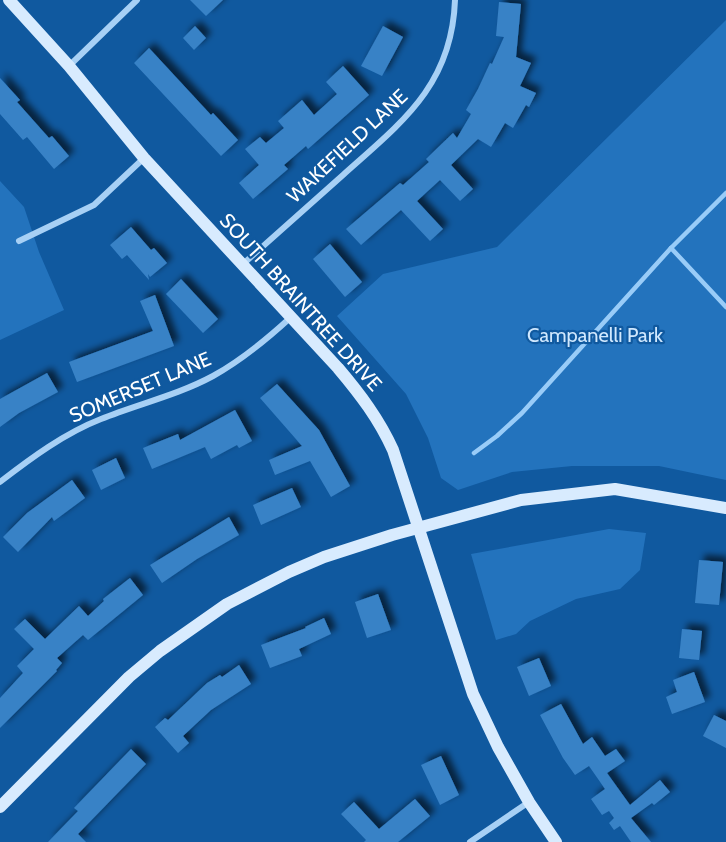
<svg xmlns="http://www.w3.org/2000/svg" width="726" height="842" font-family="Cabin,sans-serif">
<style>
.green{fill:#2373bd}
.lines{fill:none;stroke-linecap:round;stroke-linejoin:round}
.stream{stroke:#99ccf8;stroke-width:4.5}
.building{fill:#3982c6;filter:url(#shadow)}
.street{stroke:#a7d0f5;stroke-width:6}
.secondary{stroke:#d8ebfe;stroke-width:12}
.labels{text-anchor:middle;stroke-width:4.5;stroke-linejoin:round;paint-order:stroke}
.street-label{font-size:20px;fill:#fff;stroke:#10599f}
.park-label{font-size:20px;fill:#d0e8fe;stroke:#10599f}
</style>
<defs>
<filter id="shadow"><feDropShadow dx="5.5" dy="-5.5" stdDeviation="3" flood-color="#0009"/></filter>
</defs>
<rect width="100%" height="100%" fill="#10599f"/>
<!-- green -->
<g class="green">
<polygon points="726,20 726,480 659,466 572,466 512,472 458,490 441,478 428,438 406,394 337,316 383,274 497,247"/>
<polygon points="0,181 24,207 39,252 64,310 0,340"/>
<polygon points="609,529 646,533 640,570 620,589 576,599 530,621 516,634 496,640 471,554"/>
</g>
<g class="lines">
<!-- stream -->
<g class="stream">
<polyline points="671,248 726,307"/>
<polyline points="474,453 497,436 522,413 671,248 726,193"/>
</g>
</g>
<!-- building -->
<g class="building">
<polygon points="190,0 223,0 206,16"/>
<polygon points="499,2 521,4 516,57 531,63 520,86 536,93 529,107 526,105 513,128 505,123 491,147 478,139 451,165 473,189 460,201 440,180 417,201 443,229 430,241 401,210 361,245 346,229 400,183 403,185 429,162 426,159 453,133 457,138 471,114 466,110 478,89 490,63 492,64 504,37 496,36"/>
<polygon points="195,26 206,38 194,50 183,38"/>
<polygon points="383,26 403,37 382,76 361,66"/>
<polygon points="149,48 211,115 213,113 238,140 221,156 134,63"/>
<polygon points="343,66 369,95 308,149 306,146 284,165 288,169 253,199 239,183 259,165 245,149 260,137 266,143 284,128 278,121 302,100 314,115 337,94 326,82"/>
<polygon points="0,78 20,100 17,102 49,138 52,136 69,156 54,169 27,137 23,140 0,114"/>
<polygon points="131,227 151,250 154,248 167,263 150,277 148,274 149,280 127,255 122,259 110,245"/>
<polygon points="330,244 362,282 345,297 313,259"/>
<polygon points="181,279 218,319 203,333 166,294"/>
<polygon points="155,295 174,346 77,382 69,362 153,331 140,301"/>
<polygon points="47,373 58,392 19,413 0,427 0,399"/>
<polygon points="277,384 319,430 350,486 331,497 310,461 275,475 269,460 302,446 260,398"/>
<polygon points="235,410 252,441 239,448 237,445 211,459 205,447 152,469 143,448 178,434 180,440"/>
<polygon points="116,458 125,478 101,490 92,470"/>
<polygon points="72,480 85,498 54,521 52,517 18,552 3,537 27,513"/>
<polygon points="292,488 301,507 261,525 253,505"/>
<polygon points="229,517 239,535 197,559 162,583 150,565"/>
<polygon points="699,560 723,562 719,605 695,603"/>
<polygon points="130,578 143,595 88,640 83,635 57,658 62,663 56,670 57,671 0,728 0,698 23,673 17,666 34,649 14,629 25,619 45,639 79,606 88,616 104,601 103,599"/>
<polygon points="378,594 391,630 367,638 355,602"/>
<polygon points="324,618 331,634 299,649 302,656 270,668 261,645 306,628 305,627"/>
<polygon points="682,629 702,631 699,660 679,658"/>
<polygon points="539,658 551,686 529,696 517,667"/>
<polygon points="239,665 251,684 211,710 183,736 189,743 178,753 155,727 165,718 168,720 207,683 220,675 222,677"/>
<polygon points="694,672 705,702 672,714 666,697 677,692 673,680"/>
<polygon points="561,704 583,744 592,737 605,756 616,749 625,761 607,773 630,805 660,780 670,792 654,805 652,803 631,818 651,842 631,842 620,826 614,830 609,823 614,818 609,811 602,815 591,799 605,789 589,766 575,775 563,758 540,715"/>
<polygon points="714,715 726,721 726,748 703,736"/>
<polygon points="131,749 146,764 78,834 86,842 48,842 78,811 74,808"/>
<polygon points="441,756 459,795 440,805 421,765"/>
<polygon points="415,799 430,816 398,842 364,842 366,840 341,814 354,802 379,829"/>
</g>
<g class="lines">
<!-- street -->
<g class="street">
<polyline points="69,66 137,0"/>
<polyline points="19,241 94,205 144,158"/>
<path d="M243,264c33,-29 66,-59 100,-89 58,-52 109,-89 112,-175"/>
<path d="M0,482c31,-24 65,-49 101,-63 37,-15 77,-24 112,-43 29,-16 53,-36 77,-58"/>
<polyline points="470,842 529,802"/>
</g>
<!-- secondary -->
<g class="secondary">
<path d="M9,0l60,66 75,92 194,210c22,26 41,51 55,82l80,244 25,53 31,55 27,40"/>
<polyline points="0,807 129,677 160,651 227,604 289,572 324,557 392,535 521,500 615,489 726,508"/>
</g>
</g>
<g class="labels">
<!-- street labels -->
<g class="street-label">
<text transform="translate(347 146) rotate(-43)" y="7">WAKEFIELD LANE</text>
<text transform="translate(301 302) rotate(48)" y="7">SOUTH BRAINTREE DRIVE</text>
<text transform="translate(140 387) rotate(-23)" y="7">SOMERSET LANE</text>
</g>
<!-- park labels -->
<g class="park-label">
<text x="595" y="342">Campanelli Park</text>
</g>
</g>
</svg>
